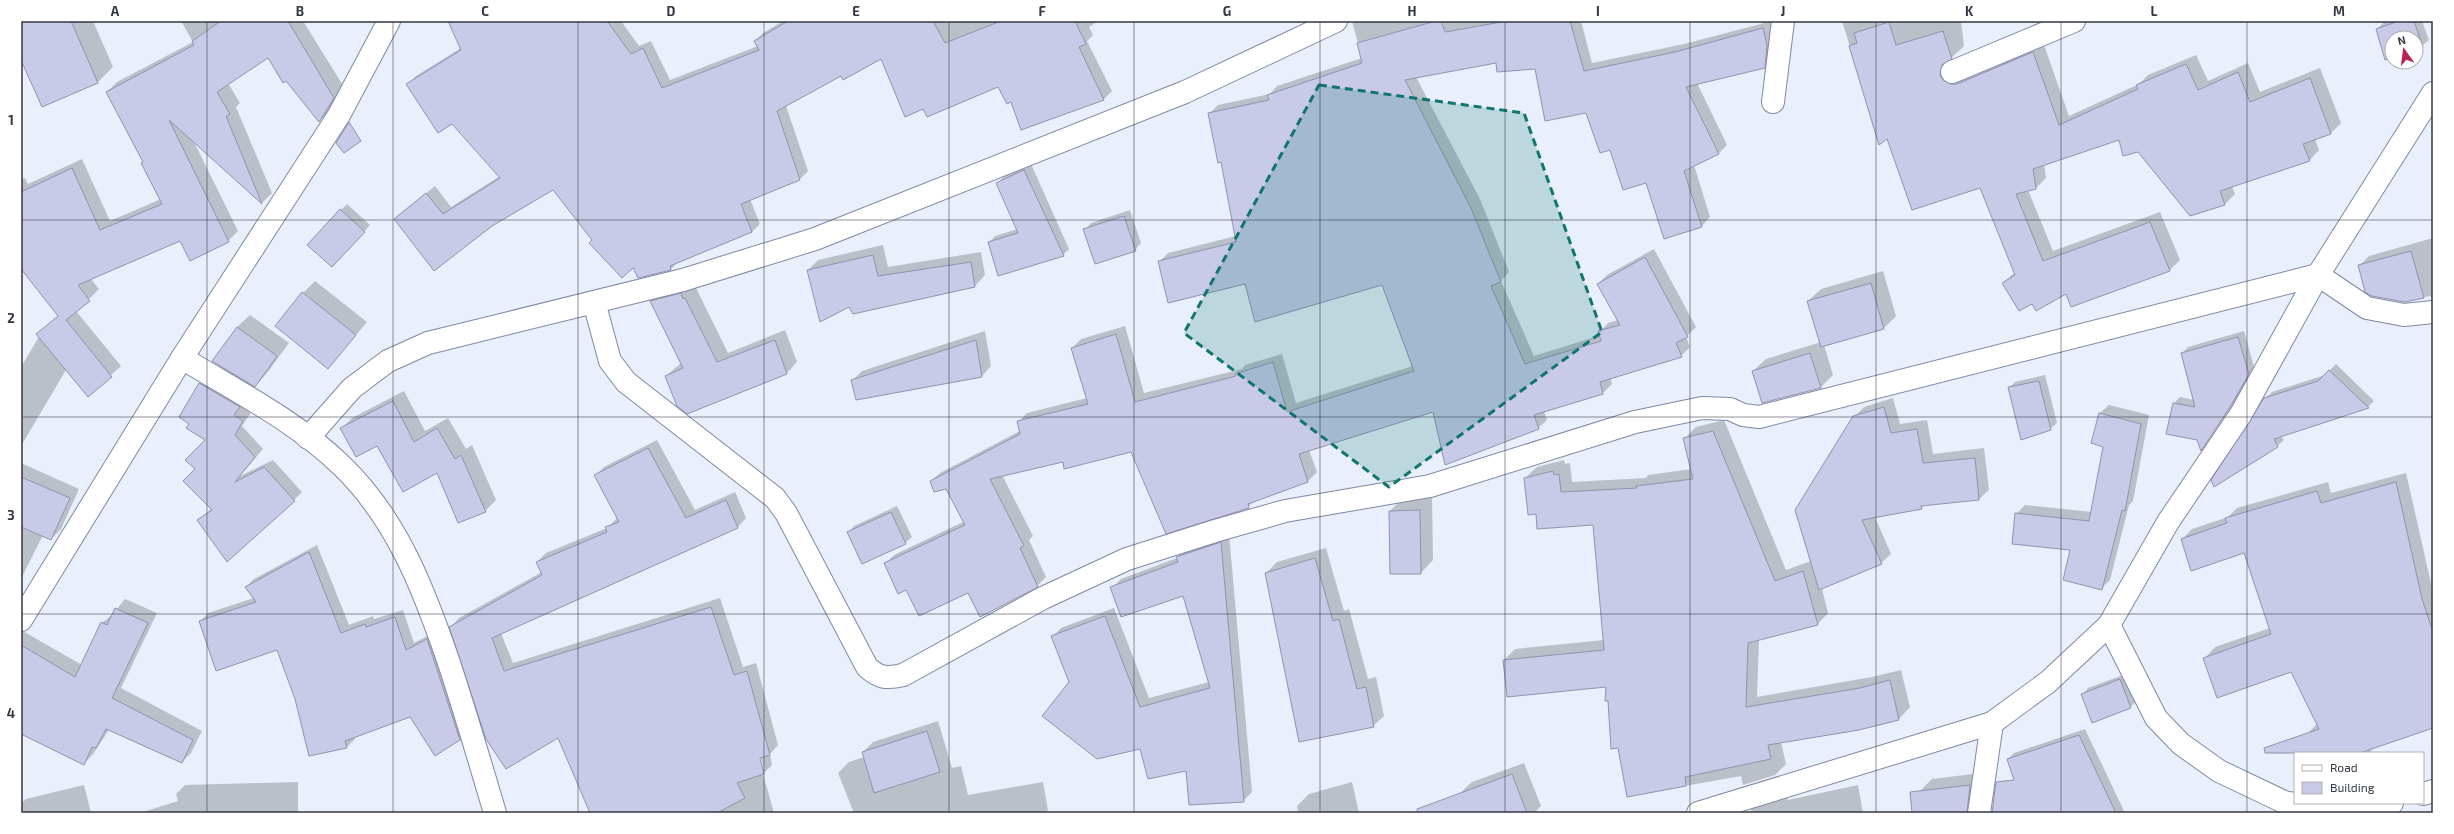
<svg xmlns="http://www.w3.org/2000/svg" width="2454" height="834" font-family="'Exo 2',sans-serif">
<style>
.shadow{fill:#0003;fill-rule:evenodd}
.building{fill:#c9cae8;stroke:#9292af}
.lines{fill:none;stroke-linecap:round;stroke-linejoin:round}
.minor-casing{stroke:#7c8aa4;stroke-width:24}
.minor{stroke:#fff;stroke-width:22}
.marked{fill:#0f766e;fill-opacity:0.2;stroke:#0f766e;stroke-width:3;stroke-dasharray:8 5;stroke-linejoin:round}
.grid{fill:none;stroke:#323843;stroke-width:1;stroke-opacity:0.55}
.neatline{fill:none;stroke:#323843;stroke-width:1.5}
.grid-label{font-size:13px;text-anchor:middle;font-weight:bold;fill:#323843}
</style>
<rect width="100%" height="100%" fill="#e9effb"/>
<!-- shadow -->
<g class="shadow">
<polygon points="21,21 93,21 113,67 98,82 21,57"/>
<polygon points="181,21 303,21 344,87 329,111 319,121 268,57 228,83 240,103 236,107 272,193 262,203 194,142 238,231 228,241 181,240 91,279 99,289 89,299 72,306 121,366 88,396 66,370 21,446 21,367 43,330 64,310 21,268 21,180 25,178 28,184 82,159 110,221 161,199 144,161 107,92 117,82 193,42"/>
<polygon points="449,21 621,21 639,46 651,41 670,80 758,46 755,41 763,33 783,21 1098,21 1089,27 1093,35 1087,41 1112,91 1104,99 1011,100 999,86 923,108 881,58 841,75 786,106 808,171 800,179 750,199 760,224 752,232 679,261 671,269 639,277 634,266 554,188 492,225 395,219 435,186 451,207 500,176 452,123 408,84 416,76 461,48"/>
<polygon points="1352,21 1581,21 1592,63 1684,44 1772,21 1773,58 1764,67 1697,83 1727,145 1718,154 1694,165 1710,217 1702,226 1665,237 1647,182 1611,148 1587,112 1536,68 1497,62 1416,77 1480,199 1509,272 1501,281 1534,356 1601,335 1600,332 1608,323 1618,320 1598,284 1607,275 1654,249 1696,327 1686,337 1690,347 1681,356 1610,377 1612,384 1603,393 1544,411 1547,420 1538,428 1433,410 1309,450 1317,472 1308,481 1256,499 1248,507 1132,451 1063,461 1002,475 1033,536 1029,540 1046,577 1037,586 980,616 969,591 907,589 885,564 894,555 965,521 947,488 931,481 940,473 1020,431 1018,422 1027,413 1087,398 1072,348 1081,339 1125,326 1144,393 1242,369 1245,365 1282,354 1296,403 1413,366 1382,284 1246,282 1159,262 1168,253 1236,236 1222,161 1209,114 1218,105 1270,94 1277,86 1362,58"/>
<polygon points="1842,21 1961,21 1964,46 1950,59 1950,67 2043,42 2069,116 2139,84 2148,75 2196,55 2208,81 2248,63 2260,92 2320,68 2341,123 2331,133 2315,139 2319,150 2309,161 2232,186 2235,194 2225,204 2119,139 2044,164 2046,178 2036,188 2028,190 2053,251 2160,212 2180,260 2170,270 2067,292 2032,303 2003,283 2015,272 1980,187 1887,137 1880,144"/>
<polygon points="2389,21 2422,21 2429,40 2422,46 2416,48 2416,38 2392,38 2392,56 2377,29 2383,23"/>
<polygon points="1031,164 1069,249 1063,255 989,243 995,236 1018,229 997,184 1003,177"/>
<polygon points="347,204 370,225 338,260 341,210"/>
<polygon points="1130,210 1141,243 1135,250 1085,230 1091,223"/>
<polygon points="2433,238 2433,298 2430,296 2405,301 2359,266 2369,256"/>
<polygon points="883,245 888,267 981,252 985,275 975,286 853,313 849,306 808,270 818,260"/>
<polygon points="1883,271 1896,316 1884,328 1824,345 1833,375 1821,387 1763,402 1753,371 1766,359 1821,342 1808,301 1821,289"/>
<polygon points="315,281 367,322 328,368 303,293"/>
<polygon points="691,284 693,289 696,288 728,353 785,330 797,362 787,373 687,412 666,376 681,363 651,301 661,291"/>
<polygon points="250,315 289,343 267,373 255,386 237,327"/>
<polygon points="985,331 991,366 982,376 852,381 862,371"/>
<polygon points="2244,331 2254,367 2236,400 2201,450 2197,439 2174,403 2180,397 2194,400 2182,353 2188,347"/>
<polygon points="2336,364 2374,401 2368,407 2281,436 2284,440 2277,446 2214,485 2265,399 2272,392 2325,375"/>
<polygon points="208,375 248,399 242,407 251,413 242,426 263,449 240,476 273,460 302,492 294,500 199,520 212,508 197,469 207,440 180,416 200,383"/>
<polygon points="2045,375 2057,423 2050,429 2009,388 2015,382"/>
<polygon points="404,391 425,431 448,418 466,449 472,445 496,500 485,511 437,472 342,428 352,418"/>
<polygon points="1893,398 1900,424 1927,420 1933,454 1984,448 1989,490 1979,499 1925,505 1921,508 1875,517 1891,554 1881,563 1822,589 1828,613 1817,625 1759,639 1757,697 1872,677 1901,670 1910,707 1899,719 1859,729 1781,742 1786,764 1775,775 1743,785 1741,776 1628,796 1607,686 1504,660 1515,649 1604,640 1594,524 1536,513 1525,478 1537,467 1564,460 1565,464 1570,463 1572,482 1646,478 1648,475 1692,469 1684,439 1696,427 1724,420 1786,570 1811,561 1854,417 1864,407"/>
<polygon points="2109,405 2149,415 2133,501 2129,505 2110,580 2102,588 2072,549 2016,514 2025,505 2092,512 2104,446 2092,442 2100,413"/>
<path d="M657,440l38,70 40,-18 11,26 -8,9 -237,106 12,30 207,-65 23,69 13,-4 22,82 -8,9 2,11 -9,9 11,39h-180l-36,-76 -107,-110 8,-9 83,-46 -5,-10 9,-9 61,-25 11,-11 -23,-41 9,-9zM758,753h2l4,16h-2z"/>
<polygon points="21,463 79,489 61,529 51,539 43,535 21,579"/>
<polygon points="2406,473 2433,592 2433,727 2370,748 2372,753 2315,753 2308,733 2318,723 2291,671 2205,658 2215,647 2270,628 2245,552 2182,539 2192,529 2228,517 2237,508 2328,482 2331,493"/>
<polygon points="1432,498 1433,560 1421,573 1390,511 1402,499"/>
<polygon points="897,506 912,537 905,543 862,563 848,533 854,526"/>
<polygon points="1229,534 1252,792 1243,801 1187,770 1141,748 1070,682 1052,637 1061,628 1114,608 1149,698 1209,682 1184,595 1112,588 1121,579 1177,558 1186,548"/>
<polygon points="317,545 349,625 373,616 374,619 403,610 414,643 435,632 468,731 459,739 410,716 354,737 355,739 347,747 296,699 277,648 200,622 208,613 254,598 246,587 254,579"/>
<polygon points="1326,548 1344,611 1349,609 1368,679 1376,677 1384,716 1373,726 1266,573 1277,562"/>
<polygon points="125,599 157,613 121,688 202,731 191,753 182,762 109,730 93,754 84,764 21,733 21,630 82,665 102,623 113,614"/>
<polygon points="2126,674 2137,701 2130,707 2082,695 2088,688"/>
<polygon points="938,721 952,768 961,766 968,795 1043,782 1048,810 1045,813 854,813 838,773 849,762 864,757 863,752 873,742"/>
<polygon points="2085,729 2125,813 2044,813 2008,759 2014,753"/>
<polygon points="1524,763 1541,806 1534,813 1466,813 1459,794 1472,782"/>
<polygon points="1973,774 1978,813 1922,813 1920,791 1932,779"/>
<polygon points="298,782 298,813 140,813 178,801 176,794 185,785"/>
<polygon points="1352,782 1359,813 1298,813 1297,806 1309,794"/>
<polygon points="84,785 91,813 21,813 21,804 26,799"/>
<polygon points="1858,785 1863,813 1749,813 1755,805 1787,795 1788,800"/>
</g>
<!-- building -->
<g class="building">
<polygon points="21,21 71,21 98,83 42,107 21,60"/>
<polygon points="221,21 288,21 334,98 319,122 286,81 283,83 268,58 217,92 230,114 226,116 262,204 169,120 229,242 190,261 180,241 78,285 90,301 66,320 112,377 88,397 36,334 58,316 21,269 21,192 72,168 100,230 162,204 141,163 143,162 106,92 194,45 192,41"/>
<polygon points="448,21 607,21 631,54 643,48 662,88 759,50 754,41 788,21 933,21 945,43 1001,21 1075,21 1086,44 1079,47 1104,100 1021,130 1011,102 1007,104 998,87 927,117 923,109 905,117 881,59 843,80 841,76 777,111 800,180 741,204 752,232 670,266 671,270 638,278 633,268 622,278 589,243 592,240 553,190 492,226 434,271 394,219 426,193 443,214 500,178 452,124 438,133 406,84 461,50"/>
<polygon points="1436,21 1441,21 1445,32 1507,21 1570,21 1584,71 1675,52 1763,28 1767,45 1765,68 1686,87 1719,154 1684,171 1702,227 1664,239 1646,183 1623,190 1610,150 1600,153 1586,113 1545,121 1535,69 1497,72 1496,63 1405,80 1471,208 1501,282 1491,286 1525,364 1601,341 1598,331 1620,325 1597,284 1645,257 1688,337 1676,343 1682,357 1600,382 1603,394 1534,415 1539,429 1445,465 1433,412 1299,454 1308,482 1248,504 1249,508 1166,534 1131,452 1064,469 1063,462 990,479 1024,546 1020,548 1038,587 980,617 968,593 919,616 906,590 898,594 884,563 965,525 946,489 934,492 930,481 1020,434 1017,421 1088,404 1071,348 1116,334 1135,402 1236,376 1235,374 1273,362 1287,412 1414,371 1382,285 1255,322 1245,284 1168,303 1158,261 1236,242 1221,162 1218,163 1208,113 1269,100 1267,95 1362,63 1357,43"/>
<polygon points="2399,21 2414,21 2423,47 2416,49 2416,38 2392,38 2392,57 2385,60 2376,29"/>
<polygon points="1889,22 1896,45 1943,31 1952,59 1942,65 1940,76 1950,84 1957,84 2033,52 2059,125 2138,89 2136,85 2186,64 2198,90 2238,72 2250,102 2310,78 2331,134 2303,144 2310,161 2220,191 2225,205 2190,216 2138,152 2123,156 2119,140 2033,169 2036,189 2016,194 2043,261 2150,222 2170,271 2071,307 2066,294 2036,311 2032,304 2019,311 2002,283 2015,275 1980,188 1912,210 1887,139 1879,145 1849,46 1857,43 1854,33"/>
<polygon points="349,122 361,141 344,153 336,143"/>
<polygon points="1024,170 1064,256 998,276 988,242 1018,233 996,183"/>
<polygon points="340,209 365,232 332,267 307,245"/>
<polygon points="1124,216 1136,251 1095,264 1083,229"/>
<polygon points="2411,251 2424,298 2405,302 2372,296 2365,292 2358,265"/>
<polygon points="873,255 878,276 971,262 975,287 853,314 849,307 820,322 807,270"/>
<polygon points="1871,283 1884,329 1821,347 1807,301"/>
<polygon points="302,292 356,335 328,369 275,326"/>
<polygon points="681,293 683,299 685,298 717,362 775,340 787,374 687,414 677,406 665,376 683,368 650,301"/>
<polygon points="237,327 277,356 255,387 212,361"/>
<polygon points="2238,337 2249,374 2230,407 2201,451 2197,440 2166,434 2173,403 2195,407 2181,353"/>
<polygon points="976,340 982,377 856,400 851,380"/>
<polygon points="1810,353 1821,388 1762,403 1752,371"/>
<polygon points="2329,370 2369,408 2274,439 2278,447 2214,487 2211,480 2264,398 2318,381"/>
<polygon points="2039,381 2051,430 2021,440 2008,387"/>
<polygon points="199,383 240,407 234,415 243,421 235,435 255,457 235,482 264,467 295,501 227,562 197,520 212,510 183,481 195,469 185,460 205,440 186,428 189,424 179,417"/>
<polygon points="393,401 414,442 437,428 455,459 461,455 486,512 458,523 437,473 403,492 377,446 356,457 340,428"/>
<polygon points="1884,407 1891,433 1917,429 1923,463 1975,458 1979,500 1921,506 1922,509 1862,520 1882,564 1819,590 1795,510 1853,416"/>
<polygon points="2099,413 2141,424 2125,511 2122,510 2102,590 2063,580 2070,550 2012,544 2015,513 2089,521 2103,447 2091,443"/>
<polygon points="1713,431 1775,581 1803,571 1818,625 1748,643 1746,707 1860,688 1890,680 1899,720 1859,730 1768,745 1771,759 1685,777 1686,786 1627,797 1618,748 1611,749 1608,701 1605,701 1606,687 1507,697 1503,660 1604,650 1593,525 1537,529 1536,514 1528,515 1524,478 1553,471 1554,475 1559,474 1561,492 1637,488 1636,486 1693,479 1683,438"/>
<polygon points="648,448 686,518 726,500 738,528 492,638 504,671 711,607 734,675 747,671 770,755 760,758 764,774 737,783 745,798 717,813 590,813 558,738 506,769 486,739 449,627 542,575 536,562 607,532 605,527 619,522 594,475"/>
<polygon points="21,477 70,498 51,540 21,527"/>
<polygon points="2396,482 2422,599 2433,632 2433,728 2360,753 2265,753 2264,748 2319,729 2291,672 2217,698 2203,658 2271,634 2244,553 2191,571 2181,539 2227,523 2225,518 2317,491 2321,503"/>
<polygon points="1420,510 1421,574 1390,574 1389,511"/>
<polygon points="891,512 906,544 862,564 847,532"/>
<polygon points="1221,542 1244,802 1189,805 1186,771 1148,779 1140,749 1097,759 1042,716 1069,682 1051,636 1105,616 1140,707 1210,688 1183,596 1121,617 1110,587 1178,562 1176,557"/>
<polygon points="309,552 341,633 365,624 366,627 395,617 406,650 427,639 460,740 435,756 410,717 345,741 347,748 309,756 295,699 277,650 216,671 199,621 256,602 245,587"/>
<polygon points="1315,558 1333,621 1339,619 1357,689 1366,687 1374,727 1299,742 1265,573"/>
<polygon points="115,608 148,623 112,698 193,740 182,763 106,729 96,748 92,747 84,765 21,734 21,645 75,677 101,622 107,625"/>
<polygon points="2120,679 2131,708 2092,723 2081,694"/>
<polygon points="927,731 940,772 874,793 862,752"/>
<polygon points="2079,735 2116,813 1992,813 1996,782 2014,780 2007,759"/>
<polygon points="1512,774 1527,813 1417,813 1417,809"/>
<polygon points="1970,785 1967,813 1912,813 1910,792"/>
</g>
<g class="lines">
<!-- minor casing -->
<g class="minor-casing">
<g id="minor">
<polyline points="1952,72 2074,21"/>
<polyline points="1773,102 1783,21"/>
<path d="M594,302l16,59 16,21 149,116 11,15 81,154c12,11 20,12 36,8l140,-77 84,-39 88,-28 70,-20 145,-25 205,-64 67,-14 28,1 13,6 16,2 559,-142 49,33 37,7 29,-3"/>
<path d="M182,358c54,33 114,63 160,108 55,53 82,124 106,194 17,51 32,102 47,153"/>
<polyline points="308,438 352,388 388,361 428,343 683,280 815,239 1185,92 1336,21"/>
<polyline points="21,620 182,358 339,115 389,21"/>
<polyline points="2109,625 2156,718 2181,744 2219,771 2284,802 2328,810 2377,808 2392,803"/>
<polyline points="2423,794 2433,791"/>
<polyline points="1698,813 1992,723 2048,682 2109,625 2168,522 2241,414 2318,275 2433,93"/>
<polyline points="1979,813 1992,723"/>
</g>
</g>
<!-- minor -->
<use href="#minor" class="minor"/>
</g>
<!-- marked area -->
<path class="marked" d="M1319,85l205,28 78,219 -213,155 -205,-154z"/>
<!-- grid -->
<path class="grid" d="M207,21v792M393,21v792M578,21v792M764,21v792M949,21v792M1134,21v792M1320,21v792M1505,21v792M1690,21v792M1876,21v792M2061,21v792M2247,21v792M21,220h2412M21,417h2412M21,614h2412"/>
<!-- border -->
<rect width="2454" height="834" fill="none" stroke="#ffffff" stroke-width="44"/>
<!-- legend -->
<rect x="2294" y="752" width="130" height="52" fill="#ffffff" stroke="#adafb4"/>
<rect x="2302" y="765" width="20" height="6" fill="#ffffff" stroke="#adafb4"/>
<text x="2330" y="772" font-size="12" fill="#323843">Road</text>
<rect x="2302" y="782" width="20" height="12" fill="#c9cae8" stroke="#adafb4"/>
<text x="2330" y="792" font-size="12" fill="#323843">Building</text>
<!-- north arrow -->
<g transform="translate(2404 50) rotate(346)"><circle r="19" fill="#ffffff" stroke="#adafb4"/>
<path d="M0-3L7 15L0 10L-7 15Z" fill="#b52655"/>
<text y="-6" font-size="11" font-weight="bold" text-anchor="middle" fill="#323843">N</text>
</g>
<rect x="22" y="22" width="2410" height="790" class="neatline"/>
<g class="grid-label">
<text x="115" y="16">A</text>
<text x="300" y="16">B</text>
<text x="485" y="16">C</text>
<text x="671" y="16">D</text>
<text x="856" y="16">E</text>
<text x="1042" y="16">F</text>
<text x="1227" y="16">G</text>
<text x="1412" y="16">H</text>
<text x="1598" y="16">I</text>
<text x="1783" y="16">J</text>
<text x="1969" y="16">K</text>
<text x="2154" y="16">L</text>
<text x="2339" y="16">M</text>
<text x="11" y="125">1</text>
<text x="11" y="323">2</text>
<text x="11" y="520">3</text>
<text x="11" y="718">4</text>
</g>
</svg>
